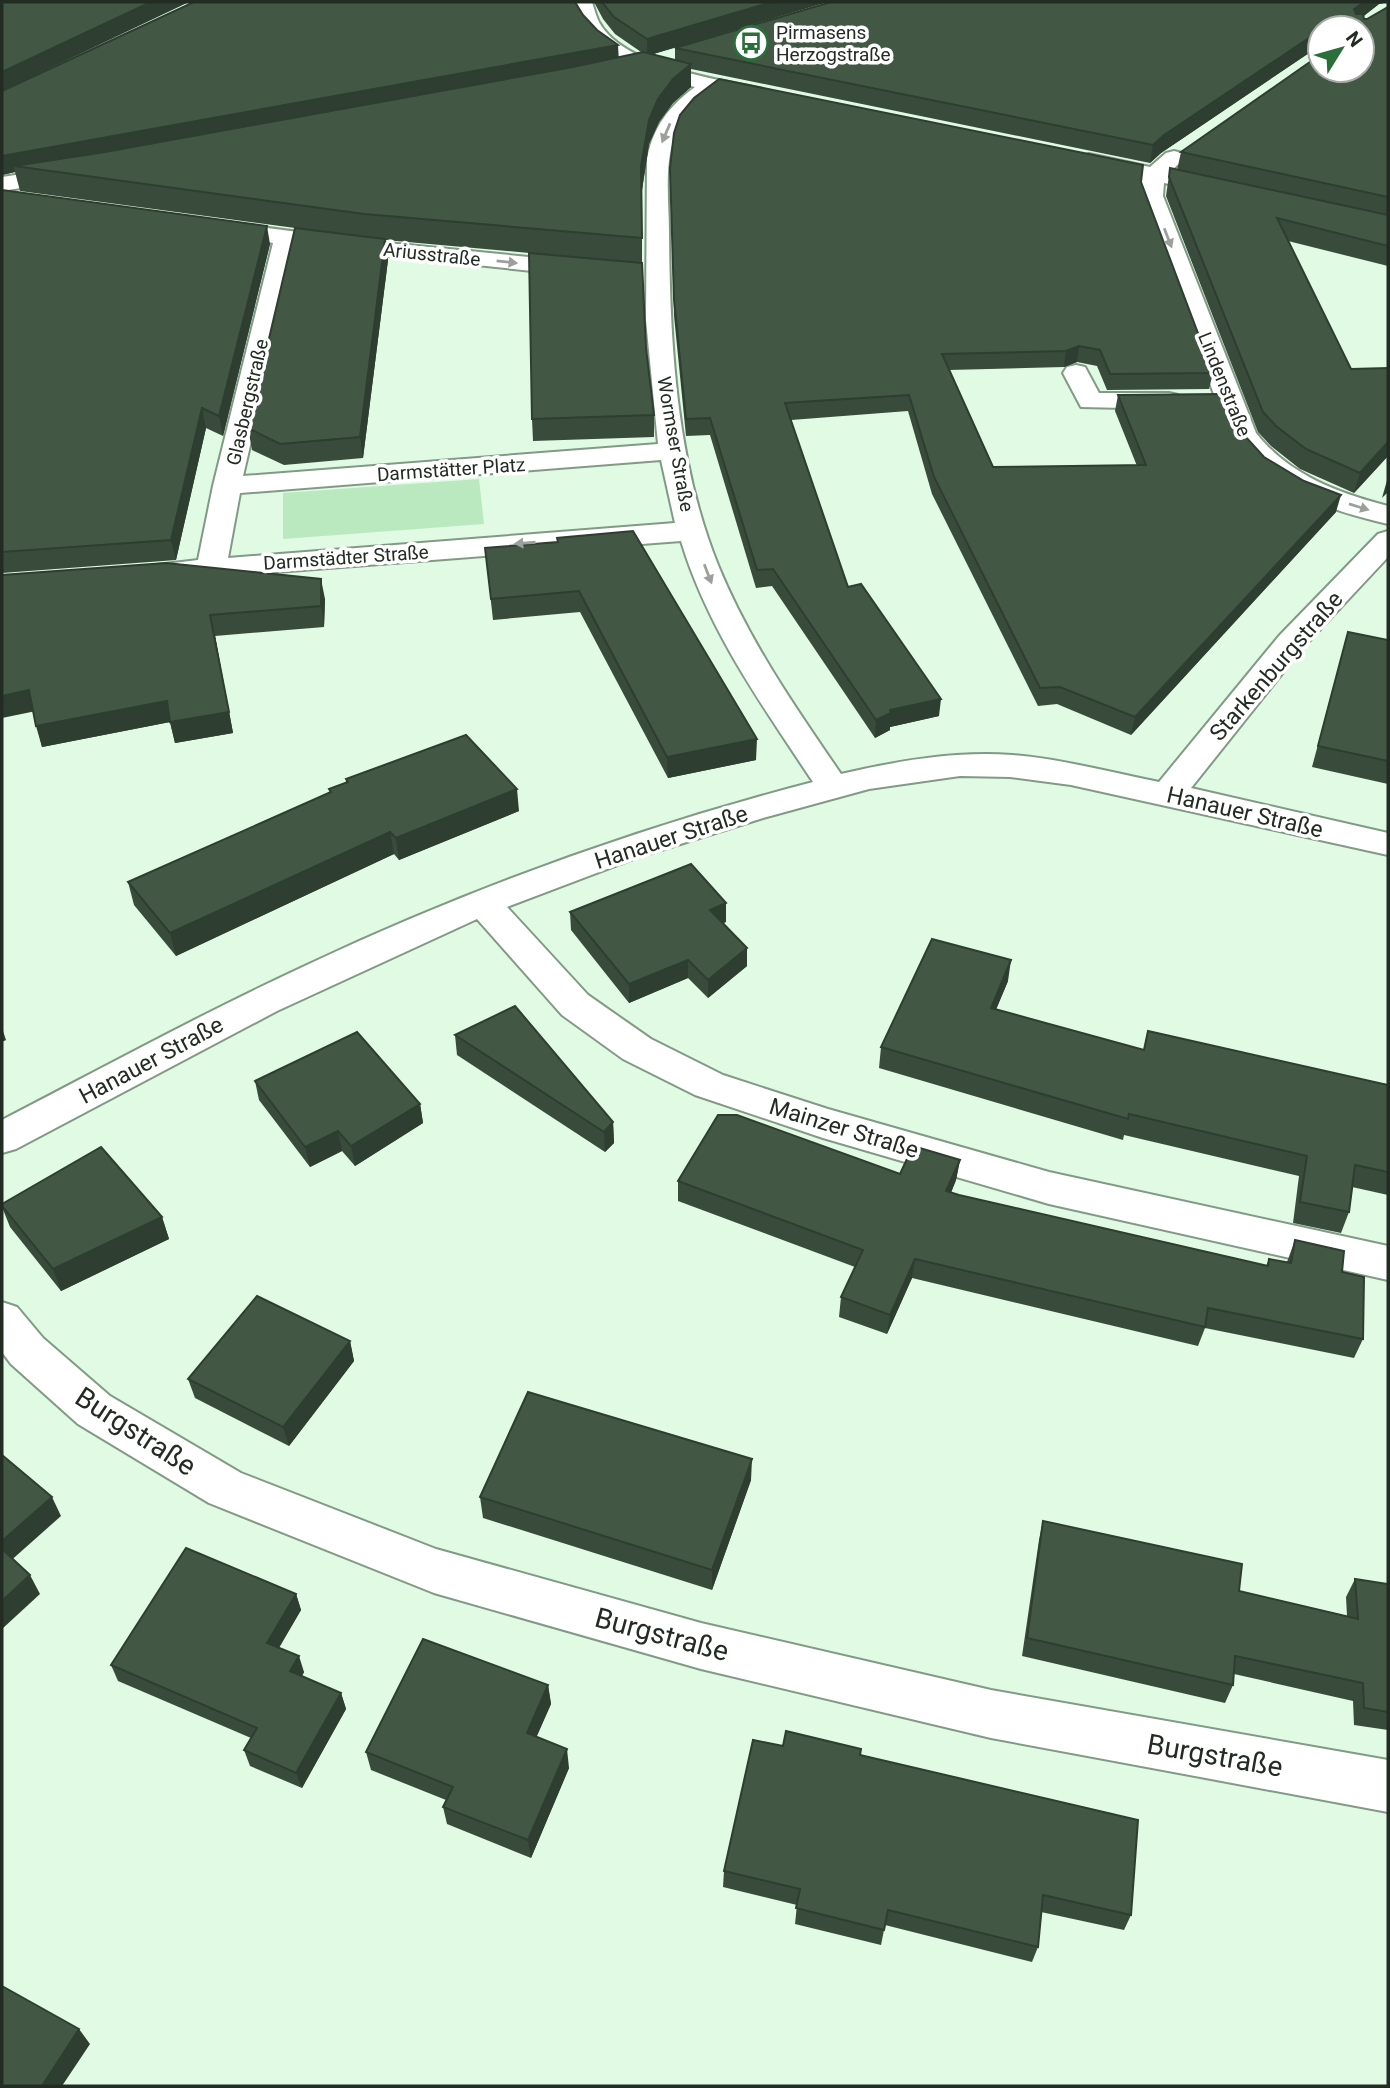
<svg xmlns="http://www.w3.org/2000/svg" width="1390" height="2088" font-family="Roboto,sans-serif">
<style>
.green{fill:#bae9c0}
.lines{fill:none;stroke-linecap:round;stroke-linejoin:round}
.minor-casing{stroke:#829a85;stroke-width:4}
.minor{fill:#fff;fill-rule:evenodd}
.wall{fill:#394c3b}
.shaded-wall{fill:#2e3e30}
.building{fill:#425845;stroke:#2e3e30;stroke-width:2}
.oneway{fill:#9ca09c}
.labels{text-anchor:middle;stroke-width:7;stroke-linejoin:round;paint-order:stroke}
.far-poi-label{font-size:19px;fill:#222c23;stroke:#fff;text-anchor:start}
.far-street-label{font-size:19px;fill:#222c23;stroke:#fff}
.street-label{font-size:23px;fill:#222c23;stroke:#fff}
.near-street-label{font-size:28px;fill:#222c23;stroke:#fff}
</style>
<rect width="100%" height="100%" fill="#e0fae3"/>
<!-- green -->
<polygon class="green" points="479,479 484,524 283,539 283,493"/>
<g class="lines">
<!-- minor casing -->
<g class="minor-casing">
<g id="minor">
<path d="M572,2h20c2,6 4,14 7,20 26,47 124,57 171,69l4,4 -4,4 -7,2 -48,-9c-17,12 -34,25 -41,46 -10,30 -5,64 -5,95 1,111 7,228 49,332 31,76 77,142 123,209 56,-13 113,-23 171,-19 50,4 98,17 147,27l120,-146 99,-102 10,-3v26l-87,93 -110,138 197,45v22l-317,-70 -61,-8 -50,-1 -91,13 -106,29 -124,39 -132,50 81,88 63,44 72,36 105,34 221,63 339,74v34l-339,-76 -226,-66 -128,-43 -72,-36 -61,-44 -85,-96 -200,92 -261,138 -14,4v-33c102,-53 203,-108 307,-156 162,-76 331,-137 504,-182 -51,-77 -105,-152 -132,-241l-522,40 -11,-3 -4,-6 4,-6 50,-6 15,-74 60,-243 -66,-10 -4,-5 4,-5 8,-2 152,20 213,21 9,2 3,5 -3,5 -9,2 -284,-30 -53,230 415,-32 -12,-124 1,-161c6,-32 22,-53 48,-72 -55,-13 -103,-28 -123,-85zM661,460l14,63 -447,35 12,-65z"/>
<path d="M1174,151l8,2 3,5 -14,13 56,12 3,5 -3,5 -8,2 -55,-12 -1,13 93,237c33,42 82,60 132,73v18c-61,-14 -122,-35 -159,-89l-88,-239 1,-17 -61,-13 -3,-5 3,-5 8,-2 61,13 16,-14z"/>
<polygon points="69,167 77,169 80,174 77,179 2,191 2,177"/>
<polygon points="1076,365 1085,367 1099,393 1169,393 1178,395 1182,401 1178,407 1169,409 1081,407 1063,373 1067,367"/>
<polygon points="2,1302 17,1307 43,1338 110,1396 241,1473 436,1549 701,1623 991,1690 1388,1760 1388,1812 991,1738 701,1669 434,1593 209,1503 78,1424 11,1364 2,1352"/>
</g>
</g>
<!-- minor -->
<use href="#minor" class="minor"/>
</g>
<!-- wall -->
<g class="wall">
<polygon points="594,2 827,2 653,54 675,60 675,48 1388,2 1379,4 1364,16 1364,19 1367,19 1388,7 1388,266 1288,241 1351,369 1388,368 1388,456 1354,493 1300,469 1271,446 1258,432 1166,196 1170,168 1177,170 1181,152 1362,70 1320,28 1312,51 1161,153 1150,163 691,69 691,87 673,103 659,122 649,144 642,190 642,263 646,348 654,415 654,437 533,441 532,419 529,253 385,240 388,260 363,458 284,465 252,450 248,428 295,228 20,191 15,172 2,175 2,91 583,15 619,57 641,52 615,34 603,19"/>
<polygon points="670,168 1141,182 1213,373 1209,389 1107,390 1097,366 1077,362 1064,367 949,370 993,467 1137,466 1115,411 1118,395 1233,423 1264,457 1336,512 1131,735 1057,704 1038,706 932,494 908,411 791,420 848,587 939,716 890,727 890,730 875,738 772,586 756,588 710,435 686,436 674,316"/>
<polygon points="2,190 270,244 223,436 206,428 176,560 2,573"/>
<polygon points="558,542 756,760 668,778 580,612 493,620 485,548"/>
<polygon points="2,575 325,599 324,627 215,636 233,733 175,743 170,722 42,747"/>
<polygon points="1348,632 1388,640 1388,784 1312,767"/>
<polygon points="346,779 519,811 399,860 394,854 176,956 134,905 128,882 330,792 329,789 346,783"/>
<polygon points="570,912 726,922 723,923 747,948 747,966 708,998 688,978 629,1003 571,930"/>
<polygon points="1008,981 996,1009 1144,1050 1387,1084 1388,1079 1388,1195 1352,1187 1349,1212 1341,1233 1293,1223 1299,1176 1124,1135 1123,1140 879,1068 881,1047"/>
<polygon points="455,1035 613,1122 614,1143 605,1152 457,1055"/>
<polygon points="255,1081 420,1104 423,1123 355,1166 342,1151 310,1167 259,1100"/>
<polygon points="960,1160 956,1180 951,1193 959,1195 1266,1266 1269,1259 1287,1262 1295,1240 1342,1272 1363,1339 1354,1358 1205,1328 1198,1346 912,1278 887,1334 839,1317 841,1297 855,1267 678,1201 678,1181 900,1174"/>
<polygon points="2,1204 162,1217 169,1239 61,1291 10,1227 2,1207"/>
<polygon points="350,1341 354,1361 289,1446 195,1398 188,1379"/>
<polygon points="751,1480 712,1590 483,1518 480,1497"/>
<polygon points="1043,1521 1239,1591 1347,1616 1346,1597 1355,1579 1388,1584 1388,1730 1354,1725 1353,1701 1234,1674 1233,1685 1225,1703 1022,1656 1039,1540"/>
<polygon points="296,1594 301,1610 279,1648 304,1672 302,1676 341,1693 346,1709 302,1788 250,1766 244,1750 251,1738 118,1681 111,1665"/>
<polygon points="548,1685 551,1704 536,1737 569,1768 531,1858 447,1824 443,1807 446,1800 371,1770 366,1752"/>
<polygon points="783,1746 861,1755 1131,1915 1124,1930 1041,1912 1038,1947 1032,1962 885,1925 881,1945 795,1924 797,1905 723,1887 724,1871"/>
</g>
<!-- shaded-wall -->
<g class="shaded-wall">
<polygon points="151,2 189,2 2,91 2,72"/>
<polygon points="772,2 827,2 647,56 647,39"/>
<polygon points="1364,2 1388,2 1379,4 1350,26 1354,9"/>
<polygon points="1320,33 1320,49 1312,51 1161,153 1150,163 1153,145 1164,135 1315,34"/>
<polygon points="618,45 619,63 34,169 14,166 15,172 2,175 2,156"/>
<polygon points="691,64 691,87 673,103 659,122 649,144 642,190 642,263 641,166 649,120 658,99 673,79"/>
<polygon points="267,226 270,244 223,436 219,416"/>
<polygon points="385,239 388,260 363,458 360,437"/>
<polygon points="1079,346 1077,362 1064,367 1066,351"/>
<polygon points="202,408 206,428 176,560 171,540"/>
<polygon points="1388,442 1388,456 1354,493 1360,473"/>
<polygon points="1388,477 1388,492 1382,498"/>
<polygon points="1341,495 1336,512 1131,735 1135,717"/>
<polygon points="321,579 325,599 324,627 321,606"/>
<polygon points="215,636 233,733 175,743 170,722 42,747 36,726"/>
<polygon points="29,690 36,711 2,718 2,696"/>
<polygon points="941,699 939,716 890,727 890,730 875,738 876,720 890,710"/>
<polygon points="757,739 756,760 668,778 667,757"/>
<polygon points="517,789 519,811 399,860 396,838"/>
<polygon points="390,832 394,854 176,956 170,933"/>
<polygon points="726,903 726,922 710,928 710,910"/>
<polygon points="747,948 747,966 708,998 708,980"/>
<polygon points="688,960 688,978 629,1003 629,984"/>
<polygon points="1011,960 1008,981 988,1029 991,1008"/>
<polygon points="2,1028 6,1040 2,1042"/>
<polygon points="420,1104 423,1123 355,1166 351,1146"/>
<polygon points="613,1122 614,1143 605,1152 604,1132"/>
<polygon points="338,1131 342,1151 310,1167 305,1147"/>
<polygon points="960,1160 956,1180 943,1211 946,1191"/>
<polygon points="162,1217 169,1239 61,1291 53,1269"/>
<polygon points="915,1259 912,1278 887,1334 890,1315"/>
<polygon points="350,1341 354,1361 289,1446 283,1427"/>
<polygon points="752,1459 751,1480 712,1590 712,1570"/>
<polygon points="52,1497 61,1516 7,1564 2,1554 2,1541"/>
<polygon points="30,1575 40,1594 2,1629 2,1601"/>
<polygon points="296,1594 301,1610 272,1659 267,1643"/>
<polygon points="299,1656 304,1672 296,1687 290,1671"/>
<polygon points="548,1685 551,1704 530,1752 527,1733"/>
<polygon points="341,1693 346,1709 302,1788 296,1773"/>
<polygon points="567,1749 569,1768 531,1858 528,1840"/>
<polygon points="79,2029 90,2044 62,2086 42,2086"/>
</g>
<!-- building -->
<g class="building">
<polygon points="2,2 151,2 2,72"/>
<polygon points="194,2 575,2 583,15 597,30 618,45 2,156 2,91"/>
<polygon points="602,2 772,2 647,39 614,17"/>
<polygon points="831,2 1364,2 1354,9 1356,14 1363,14 1364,19 1367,19 1388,7 1388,197 1181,152 1320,55 1320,70 1362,70 1362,28 1320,28 1320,33 1315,34 1164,135 1153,145 675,48"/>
<polygon points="643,52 691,64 673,79 658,99 649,120 641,166 642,238 364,214 14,166 105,152 573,67"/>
<polygon points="719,79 1143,165 1141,182 1213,373 1110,374 1100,350 1079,346 1066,351 942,354 993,467 1146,465 1118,395 1221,394 1233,423 1264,457 1304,481 1341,495 1135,717 1060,687 1040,688 934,477 909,395 785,403 848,587 861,584 941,699 890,710 891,713 876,720 773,569 757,570 710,418 686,419 674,299 670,168 674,133 680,115 694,98"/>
<polygon points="1170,168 1388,215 1388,246 1277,218 1351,369 1388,368 1388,442 1360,473 1306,449 1276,426 1263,412 1169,177"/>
<polygon points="2,190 267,226 219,416 202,408 171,540 2,552"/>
<polygon points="295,228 385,239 360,437 280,444 248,428"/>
<polygon points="529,253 642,263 646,348 654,415 532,419"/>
<polygon points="633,531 757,739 667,757 579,591 491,599 485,548 558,542 557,538"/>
<polygon points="166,563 321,579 321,606 210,615 229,712 170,722 167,701 36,726 29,690 2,696 2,575"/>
<polygon points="1348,632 1388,640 1388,761 1318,746"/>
<polygon points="466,735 517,789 396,838 390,832 170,933 128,882 331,792 329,789 348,782 346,779"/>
<polygon points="691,864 726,903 710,910 747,948 708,980 688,960 629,984 570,912"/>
<polygon points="932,939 1011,960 991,1008 1144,1050 1148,1031 1388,1085 1388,1172 1355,1165 1349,1212 1300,1202 1307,1156 1129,1114 1128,1119 881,1047"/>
<polygon points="515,1006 613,1122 604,1132 455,1035"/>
<polygon points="357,1032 420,1104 351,1146 338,1131 305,1147 255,1081"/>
<polygon points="718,1115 737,1115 900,1174 913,1146 960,1160 946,1191 959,1195 1268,1266 1269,1259 1291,1263 1295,1240 1344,1251 1342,1272 1364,1277 1363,1339 1208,1308 1205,1327 915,1259 890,1315 841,1297 863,1250 678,1181"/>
<polygon points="101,1147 162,1217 53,1269 2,1206 2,1204"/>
<polygon points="257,1296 350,1341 283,1427 188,1379"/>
<polygon points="528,1392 752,1459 712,1570 480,1497"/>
<polygon points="2,1455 52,1497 2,1541"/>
<polygon points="1043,1521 1242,1564 1239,1591 1358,1619 1355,1579 1388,1584 1388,1712 1364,1708 1363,1683 1235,1656 1233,1685 1027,1638"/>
<polygon points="186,1548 296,1594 267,1643 299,1656 290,1671 341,1693 296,1773 244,1750 257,1728 111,1665"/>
<polygon points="2,1549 30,1575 2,1601"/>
<polygon points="423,1639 548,1685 527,1733 567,1749 528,1840 443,1807 453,1787 366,1752"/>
<polygon points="786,1731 861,1749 860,1755 1138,1820 1131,1915 1043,1895 1038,1947 888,1910 884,1930 796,1908 800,1889 724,1871 753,1740 783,1746"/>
<polygon points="2,1986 79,2029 42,2086 2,2086"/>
</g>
<!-- one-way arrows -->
<defs><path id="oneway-solid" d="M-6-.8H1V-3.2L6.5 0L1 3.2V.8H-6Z" transform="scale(1.75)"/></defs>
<g class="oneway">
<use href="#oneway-solid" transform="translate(666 133) rotate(113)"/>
<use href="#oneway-solid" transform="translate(1168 238) rotate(69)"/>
<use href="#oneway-solid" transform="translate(507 262) rotate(6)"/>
<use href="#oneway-solid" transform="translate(1359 507) rotate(17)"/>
<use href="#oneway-solid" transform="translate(525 543) rotate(176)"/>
<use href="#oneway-solid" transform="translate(708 574) rotate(69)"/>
</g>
<!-- icons -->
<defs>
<g id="bus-ring" transform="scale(1.75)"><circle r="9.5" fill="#fff" stroke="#2a6e3a" stroke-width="1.5"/><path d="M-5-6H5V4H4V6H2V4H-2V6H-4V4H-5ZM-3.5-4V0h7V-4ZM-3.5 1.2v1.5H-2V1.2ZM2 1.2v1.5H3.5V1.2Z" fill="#2a6e3a"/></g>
</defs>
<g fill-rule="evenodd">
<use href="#bus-ring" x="751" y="43"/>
</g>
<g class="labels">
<!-- far-poi labels -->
<g class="far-poi-label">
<text x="776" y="39">Pirmasens<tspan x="776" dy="22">Herzogstraße</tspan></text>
</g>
<!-- far-street labels -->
<g class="far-street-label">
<text transform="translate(432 254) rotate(6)" y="7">Ariusstraße</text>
<text transform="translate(1225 384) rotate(68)" y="7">Lindenstraße</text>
<text transform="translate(247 402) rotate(-77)" y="7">Glasbergstraße</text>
<text transform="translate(676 444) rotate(80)" y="7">Wormser Straße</text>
<text transform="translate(451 469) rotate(-4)" y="7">Darmstätter Platz</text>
<text transform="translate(346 557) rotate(-4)" y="7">Darmstädter Straße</text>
</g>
<!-- street labels -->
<g class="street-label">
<text transform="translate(1276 666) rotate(-49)" y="8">Starkenburgstraße</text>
<text transform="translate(1245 812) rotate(13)" y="8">Hanauer Straße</text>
<text transform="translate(671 837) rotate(-18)" y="8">Hanauer Straße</text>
<text transform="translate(151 1060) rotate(-28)" y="8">Hanauer Straße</text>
<text transform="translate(844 1128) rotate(17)" y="8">Mainzer Straße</text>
</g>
<!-- near-street labels -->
<g class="near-street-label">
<text transform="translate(136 1431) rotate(33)" y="10">Burgstraße</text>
<text transform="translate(662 1634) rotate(15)" y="10">Burgstraße</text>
<text transform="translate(1215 1755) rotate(10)" y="10">Burgstraße</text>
</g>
</g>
<!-- border -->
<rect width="1390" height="2088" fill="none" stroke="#222c23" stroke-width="7"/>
<!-- north arrow -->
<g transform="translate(1341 49) rotate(53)"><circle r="33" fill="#ffffff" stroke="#a7aba7" stroke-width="2"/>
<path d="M0-5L12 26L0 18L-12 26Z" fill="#2a6e3a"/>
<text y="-10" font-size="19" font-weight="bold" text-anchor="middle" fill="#222c23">N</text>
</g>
</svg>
